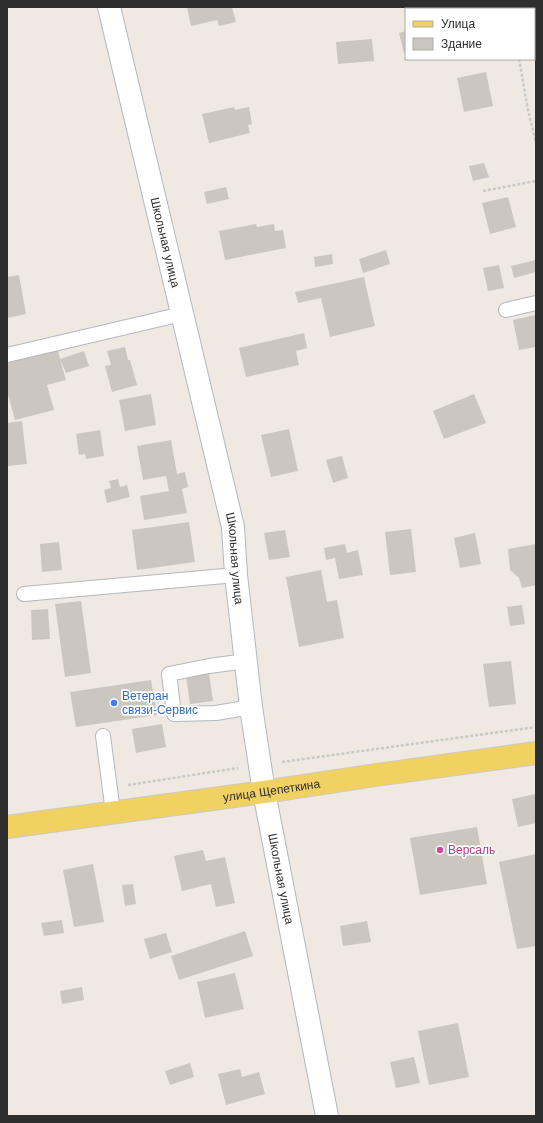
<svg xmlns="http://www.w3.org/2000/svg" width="543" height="1123" font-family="Helvetica,sans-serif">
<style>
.building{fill:#cbc7bf}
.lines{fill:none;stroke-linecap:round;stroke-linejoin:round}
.lane-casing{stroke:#b4b7c1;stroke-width:16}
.street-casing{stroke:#b4b7c1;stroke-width:24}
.primary-casing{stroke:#c9c9c9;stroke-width:24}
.path{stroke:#c9c9c9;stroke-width:2.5;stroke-dasharray:3 2;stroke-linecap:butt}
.lane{stroke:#fff;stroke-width:14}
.street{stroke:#fff;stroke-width:22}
.primary{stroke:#f2d163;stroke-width:22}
.shop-dot{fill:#3f7fe0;stroke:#fff;stroke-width:1.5}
.hotel-dot{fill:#d1479c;stroke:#fff;stroke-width:1.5}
.labels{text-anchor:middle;stroke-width:3.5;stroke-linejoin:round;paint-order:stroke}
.street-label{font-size:12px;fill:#2e2e2e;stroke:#fff}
.shop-label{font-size:12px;fill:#366cbe;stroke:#fff;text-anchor:start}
.hotel-label{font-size:12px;fill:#b23c85;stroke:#fff;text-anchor:start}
</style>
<rect width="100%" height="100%" fill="#efe9e1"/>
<!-- building -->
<g class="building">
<polygon points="187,7 232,7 236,22 219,26 217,20 191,26"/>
<polygon points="406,31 406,52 404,53 399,33"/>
<polygon points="372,39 374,61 338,64 336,42"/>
<polygon points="486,72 493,106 464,112 457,78"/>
<polygon points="234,107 235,110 249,107 252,124 248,125 250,133 209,143 202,114"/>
<polygon points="484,163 489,177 473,181 469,166"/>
<polygon points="226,187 229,199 207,204 204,192"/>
<polygon points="508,197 516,227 490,234 482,203"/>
<polygon points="256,224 257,227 274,224 275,231 283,230 286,248 225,260 219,231"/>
<polygon points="386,250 390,264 363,273 359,259"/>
<polygon points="332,254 333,264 315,267 314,257"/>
<polygon points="536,260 536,272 514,278 511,266"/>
<polygon points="499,265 504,288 488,291 483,268"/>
<polygon points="19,275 26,314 7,318 7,277"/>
<polygon points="364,277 375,326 330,337 321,298 298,303 295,292"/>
<polygon points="535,315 536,347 519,350 513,320"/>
<polygon points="304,333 307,348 296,351 299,365 246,377 239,348"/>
<polygon points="125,347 128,360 130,360 137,385 112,392 105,366 111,365 107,351"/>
<polygon points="58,349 60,359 84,351 89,366 66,373 60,359 66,380 47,385 54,410 15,420 7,391 7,363"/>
<polygon points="151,394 156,425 125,431 119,400"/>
<polygon points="474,394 486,423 444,439 433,411"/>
<polygon points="22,421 27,464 7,466 7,423"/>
<polygon points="289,429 298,471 271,477 261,435"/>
<polygon points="100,430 104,456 86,459 85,454 79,455 76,434"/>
<polygon points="171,440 177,474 185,472 188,487 182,489 187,513 144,520 140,496 169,491 166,476 143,480 137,446"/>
<polygon points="342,456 348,478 333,483 326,460"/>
<polygon points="118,479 120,487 127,485 130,497 107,503 104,490 111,488 109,481"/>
<polygon points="189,522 195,562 137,570 132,530"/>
<polygon points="411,529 416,572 390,575 385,532"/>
<polygon points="285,530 290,557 269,560 264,533"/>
<polygon points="475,533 481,564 460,568 454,538"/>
<polygon points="59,542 62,570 42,572 40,544"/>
<polygon points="345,544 347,553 358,550 363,575 339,579 335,558 326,560 324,548"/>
<polygon points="536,544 536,585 522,588 519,578 510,570 508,549"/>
<polygon points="321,570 327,602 337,600 344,638 299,647 286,577"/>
<polygon points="81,601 91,673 65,677 55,604"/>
<polygon points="522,605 525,624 510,626 507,607"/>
<polygon points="48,609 50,639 32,640 31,610"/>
<polygon points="511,661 516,704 489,707 483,664"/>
<polygon points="209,673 213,701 190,704 186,676"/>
<polygon points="151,680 157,715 76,727 70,692"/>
<polygon points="162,724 166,747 136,753 132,729"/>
<polygon points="536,794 536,823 518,827 512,799"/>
<polygon points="477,827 487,884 420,895 410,838"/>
<polygon points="203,850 206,861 225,857 235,903 216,907 211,884 182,891 174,856"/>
<polygon points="536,854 536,946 517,949 499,862"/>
<polygon points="93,864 104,922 74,927 63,870"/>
<polygon points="133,884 136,904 125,906 122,885"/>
<polygon points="62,920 64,933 44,936 41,923"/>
<polygon points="367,921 371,942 343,946 340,926"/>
<polygon points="245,931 253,956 179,980 171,956"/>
<polygon points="166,933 172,952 150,959 144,939"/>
<polygon points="235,973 244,1009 205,1018 197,982"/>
<polygon points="82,987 84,1000 62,1004 60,991"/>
<polygon points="458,1023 469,1077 429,1085 418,1031"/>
<polygon points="414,1057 420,1083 396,1088 390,1062"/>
<polygon points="190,1063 194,1077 170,1085 165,1071"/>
<polygon points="240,1069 242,1077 259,1072 265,1094 226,1105 218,1074"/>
</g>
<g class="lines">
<!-- lane casing -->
<g class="lane-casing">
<g id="lane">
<polyline points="506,310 536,303"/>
<polyline points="7,355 182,314"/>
<polyline points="24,594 236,575"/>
<polyline points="246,661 209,666 169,674 174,714 216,713 251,707"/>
<polyline points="103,736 113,812"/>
</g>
</g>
<!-- street casing -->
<g class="street-casing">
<g id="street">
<path id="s1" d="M109,7l124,520 3,48 15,132 13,85 63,324"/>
</g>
</g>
<!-- primary casing -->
<g class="primary-casing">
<g id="primary">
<path id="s2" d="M7,827l257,-35 112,-17 160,-22"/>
</g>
</g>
<!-- path -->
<g class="path">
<polyline points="508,7 509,9"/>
<polyline points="519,59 528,110 536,143"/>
<polyline points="483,191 536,181"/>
<polyline points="282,762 536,727"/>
<polyline points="128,785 238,768"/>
</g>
<!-- lane -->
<use href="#lane" class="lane"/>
<!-- street -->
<use href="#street" class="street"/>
<!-- primary -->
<use href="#primary" class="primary"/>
</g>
<!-- markers -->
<circle class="shop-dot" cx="114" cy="703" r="4"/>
<circle class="hotel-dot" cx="440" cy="850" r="4"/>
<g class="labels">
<!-- street labels -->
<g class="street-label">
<text dy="4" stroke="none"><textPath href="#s1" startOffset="242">Школьная улица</textPath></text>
<text dy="4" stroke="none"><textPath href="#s1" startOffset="566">Школьная улица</textPath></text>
<text dy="4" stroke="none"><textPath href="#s2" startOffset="267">улица Щепеткина</textPath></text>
<text dy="4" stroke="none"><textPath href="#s1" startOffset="890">Школьная улица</textPath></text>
</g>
<!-- shop labels -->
<g class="shop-label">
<text x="122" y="700">Ветеран<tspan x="122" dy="14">связи-Сервис</tspan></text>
</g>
<!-- hotel labels -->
<g class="hotel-label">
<text x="448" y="854">Версаль</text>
</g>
</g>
<!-- border -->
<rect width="543" height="1123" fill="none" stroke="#2e2e2e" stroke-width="16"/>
<!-- legend -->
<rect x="405" y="8" width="130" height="52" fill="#ffffff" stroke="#ababab"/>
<rect x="413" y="21" width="20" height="6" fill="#f2d163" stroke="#ababab"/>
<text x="441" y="28" font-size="12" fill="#2e2e2e">Улица</text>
<rect x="413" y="38" width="20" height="12" fill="#cbc7bf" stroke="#ababab"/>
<text x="441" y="48" font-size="12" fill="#2e2e2e">Здание</text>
</svg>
